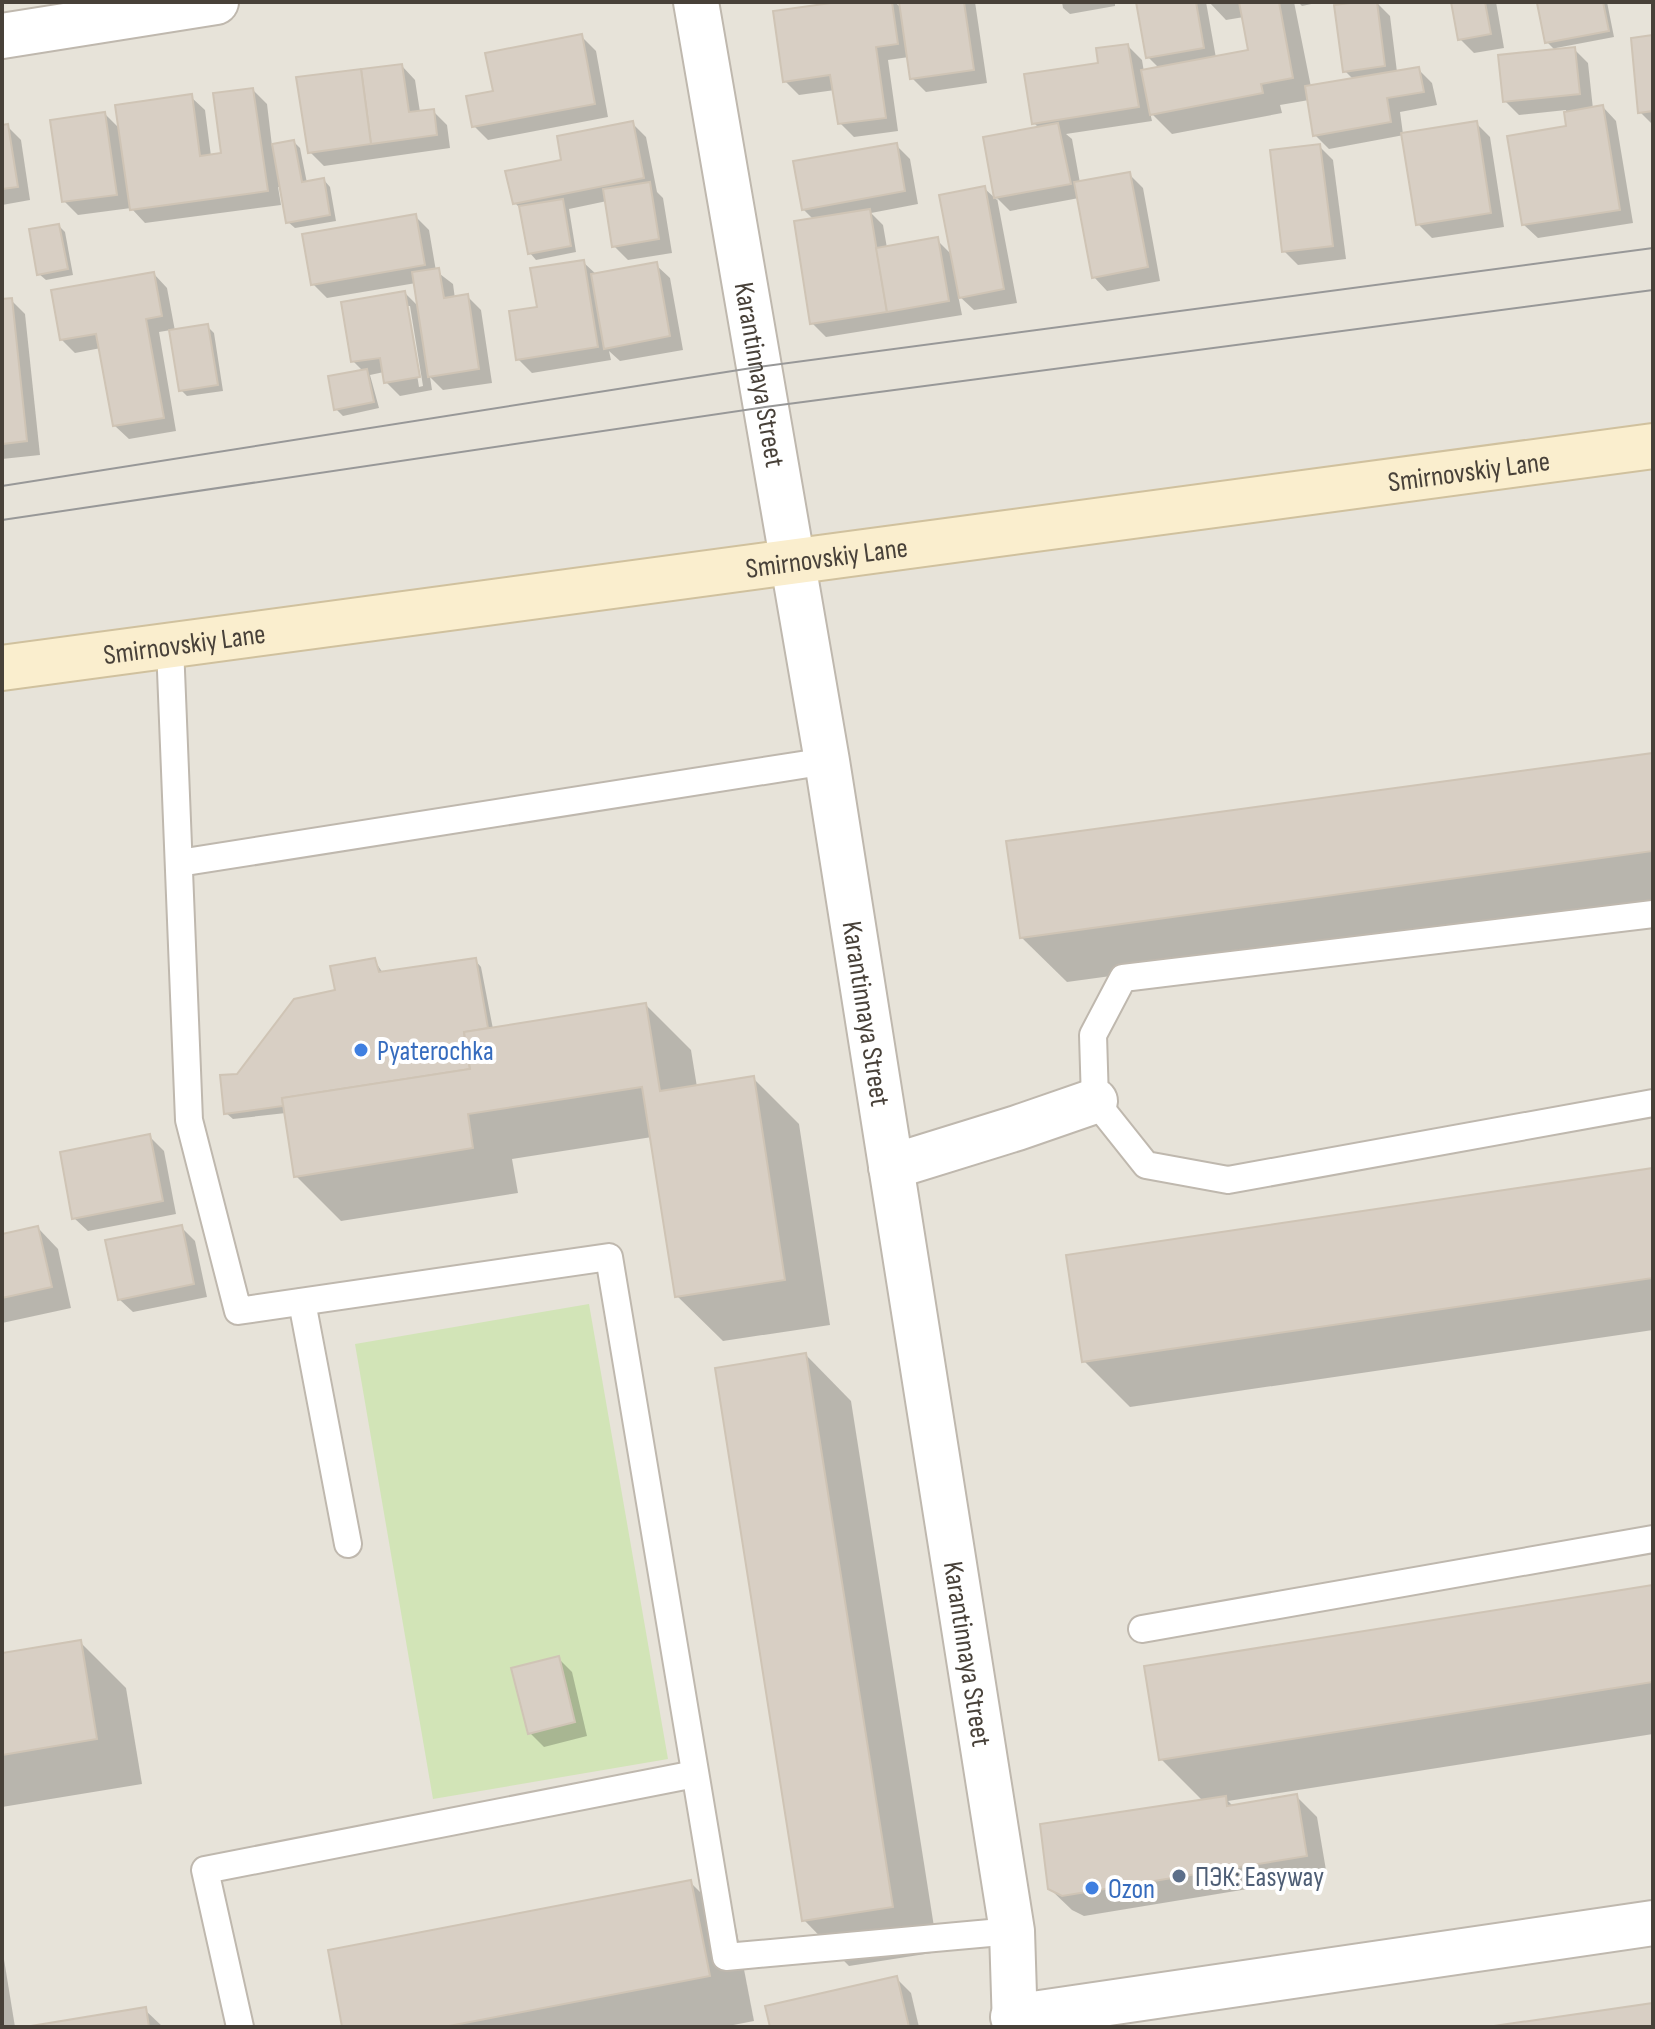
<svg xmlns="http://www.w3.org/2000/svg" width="1655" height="2029" font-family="'Sofia Sans Condensed',sans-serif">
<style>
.residential{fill:#e7e3d9}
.green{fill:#d2e4b7}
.shadow{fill:#0003;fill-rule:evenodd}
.building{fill:#d8cfc4;stroke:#cfc4b5;stroke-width:2}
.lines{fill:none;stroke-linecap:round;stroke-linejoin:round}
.service-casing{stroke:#bfb8ae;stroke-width:30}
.minor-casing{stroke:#bfb8ae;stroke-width:48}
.secondary-casing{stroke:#d0c19e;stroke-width:48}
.service{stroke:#fff;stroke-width:26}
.minor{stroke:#fff;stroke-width:44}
.secondary{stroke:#faeece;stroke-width:44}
.tram{stroke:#989898;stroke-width:2}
.shop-dot{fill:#3f7fe0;stroke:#fff;stroke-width:3}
.service-dot{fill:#5c6f8a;stroke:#fff;stroke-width:3}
.labels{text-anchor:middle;stroke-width:8;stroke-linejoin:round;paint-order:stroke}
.street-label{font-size:28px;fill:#484139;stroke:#fff}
.shop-label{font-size:28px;fill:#366cbe;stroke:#fff;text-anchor:start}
.service-label{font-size:28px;fill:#4e5e75;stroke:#fff;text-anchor:start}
</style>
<rect width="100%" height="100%" fill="#f4f1eb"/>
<!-- residential -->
<rect class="residential" x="2" y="2" width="1651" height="2025"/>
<!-- green -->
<polygon class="green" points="589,1304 668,1759 433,1799 355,1344"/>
<!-- shadow -->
<g class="shadow">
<polygon points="853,2 895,2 902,9 901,2 975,2 987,83 926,92 912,78 909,57 888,60 898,131 854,137 840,123 835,90 799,95 785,81"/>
<polygon points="1062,2 1115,2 1115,6 1070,14 1063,8"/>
<polygon points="1138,2 1206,2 1216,58 1251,51 1244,17 1226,20 1209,2 1294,2 1311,87 1354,80 1345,71 1373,2 1376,2 1390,16 1397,72 1418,69 1432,83 1437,105 1400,112 1403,134 1476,123 1490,137 1504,227 1432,238 1418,224 1404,135 1329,149 1315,135 1309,100 1280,105 1282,113 1172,134 1150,112 1152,121 1066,134 1072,139 1080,183 1129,174 1143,188 1160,281 1107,291 1094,277 1079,198 1010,211 997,198 1017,303 974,310 958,295 962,315 826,337 812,323 814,220 803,209 896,145 910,159 918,204 871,213 883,225 887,248 937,240 952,255 984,188 997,200 985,139 1040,129 1034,123 1100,64 1128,46 1142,60 1144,72 1160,69 1148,57"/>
<polygon points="1298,2 1321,2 1302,6"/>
<polygon points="1453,2 1496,2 1504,48 1474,53 1460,39"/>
<polygon points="1555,2 1607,2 1614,37 1556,48 1556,51 1574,49 1588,63 1593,109 1603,107 1616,121 1633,223 1538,238 1524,225 1568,128 1566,110 1519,115 1505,101 1556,51 1547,42"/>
<polygon points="582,37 596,51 608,117 488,140 474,126 495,92"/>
<polygon points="1653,37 1653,125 1640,112"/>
<polygon points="402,66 415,80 420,112 433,111 447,125 450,148 324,166 310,152"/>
<polygon points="253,90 267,104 272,146 294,142 300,148 307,183 324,180 330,187 336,221 295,228 288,222 282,187 278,187 281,205 145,223 131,208 78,215 64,201 105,114 120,129 191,97 205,110 211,156 223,154"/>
<polygon points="632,123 646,137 657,192 663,198 672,253 628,260 614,246 607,201 569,209 576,252 536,260 530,253 522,210 515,203 564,162"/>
<polygon points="7,126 21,140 30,200 2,205 2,127"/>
<polygon points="1319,146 1333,160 1346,259 1298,265 1284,251"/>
<path d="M415,216l14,14 7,41 17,13 2,15 12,-3 14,14 11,73 -49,7 -13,-13 2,13 -32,6 -14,-14 -2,-10 -14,3 9,33 -36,8 -7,-7 27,-38 -10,-10 52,-68 15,15 -4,-25 -89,15 -14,-14zM406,306h4l13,80 -4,1z"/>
<polygon points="59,226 65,232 73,275 46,280 39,274"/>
<polygon points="583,262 597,275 656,265 670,278 683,350 620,361 609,351 611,360 532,373 518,359"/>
<polygon points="154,274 167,288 175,331 207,326 214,333 223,391 187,396 181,390 171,330 159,332 176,431 129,439 115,426 101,348 75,353 61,339"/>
<polygon points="11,300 25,314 40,455 2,459 2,301"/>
<polygon points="1653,755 1653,902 1067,982 1021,937"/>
<polygon points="374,960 383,973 475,960 481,967 493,1029 646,1005 691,1050 697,1087 753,1078 799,1124 830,1325 723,1341 677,1296 652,1137 512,1159 518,1193 341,1221 296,1176 286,1113 233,1119 226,1113 238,1076"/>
<polygon points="150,1137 164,1151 176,1214 88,1231 74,1218"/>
<polygon points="1653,1170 1653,1330 1130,1407 1084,1361"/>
<polygon points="181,1227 195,1241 207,1297 133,1312 119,1299"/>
<polygon points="38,1228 58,1249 71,1308 2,1323 2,1236"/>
<polygon points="806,1355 851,1401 938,1952 849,1966 804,1920"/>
<polygon points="1653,1587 1653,1734 1228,1801 1234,1807 1296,1796 1317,1817 1327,1876 1084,1916 1072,1910 1050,1889 1203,1801 1161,1759"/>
<polygon points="80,1642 126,1688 142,1784 2,1807 2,1655"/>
<polygon points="558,1658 572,1672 587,1736 544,1747 530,1733"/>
<polygon points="691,1883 736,1928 754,2021 723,2027 344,2027"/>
<polygon points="2,1947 15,2027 2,2027"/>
<polygon points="897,1979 911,1993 919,2027 772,2027"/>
<polygon points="145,2010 163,2027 38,2027"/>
</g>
<!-- building -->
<g class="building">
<polygon points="838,2 892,2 898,44 876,47 886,118 838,124 830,75 783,82 773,11"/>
<polygon points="899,2 964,2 974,70 910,79"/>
<polygon points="1136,2 1196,2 1204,48 1146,58"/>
<polygon points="1239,2 1279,2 1293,78 1261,84 1263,93 1150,115 1141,70 1248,50"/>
<polygon points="1358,2 1377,2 1385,66 1343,72 1334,5"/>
<polygon points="1451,2 1485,2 1491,34 1458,40"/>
<polygon points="1545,2 1603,2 1609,31 1545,43 1537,3"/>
<polygon points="582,34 595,104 472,127 466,96 493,91 485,53"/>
<polygon points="1653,35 1653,111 1638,113 1631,38"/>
<polygon points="1128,44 1139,107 1032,124 1024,74 1098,63 1096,48"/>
<polygon points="1575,47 1580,94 1503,102 1498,55"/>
<polygon points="402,64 409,112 434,109 437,135 371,144 361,69"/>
<polygon points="1419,67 1424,92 1387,98 1391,122 1313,136 1305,86"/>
<polygon points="361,69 371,144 308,153 296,77"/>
<polygon points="253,88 268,191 130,210 115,105 192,94 200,156 221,153 213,93"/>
<polygon points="1603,105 1620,210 1522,225 1507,136 1566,126 1564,112"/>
<polygon points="105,112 117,195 62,202 50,120"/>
<polygon points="633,121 644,178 513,204 505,171 561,160 557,136"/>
<polygon points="1477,121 1491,213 1416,225 1401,133"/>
<polygon points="1058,123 1071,184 994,198 983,137"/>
<polygon points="8,124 18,187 2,189 2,125"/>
<polygon points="294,140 302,182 324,178 330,215 286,223 272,144"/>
<polygon points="897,143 905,191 802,210 793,161"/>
<polygon points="1320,144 1333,246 1282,252 1270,150"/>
<polygon points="1130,172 1148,267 1092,278 1074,182"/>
<polygon points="650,182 659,239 612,247 603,189"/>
<polygon points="985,186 1004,289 959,298 939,195"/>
<polygon points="563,199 571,246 528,254 519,206"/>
<polygon points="870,209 887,312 810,324 794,221"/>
<polygon points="416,214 425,265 311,285 302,234"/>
<polygon points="59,224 68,269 37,275 29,229"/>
<polygon points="938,237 949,301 887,312 876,248"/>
<polygon points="584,260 598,347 516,360 509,311 537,307 530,268"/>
<polygon points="657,262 670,336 604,349 591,274"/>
<polygon points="439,268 444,298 468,294 479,369 428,377 412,272"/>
<polygon points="154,272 162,316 146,319 164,418 113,426 96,334 60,340 51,290"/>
<polygon points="405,291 420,377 384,383 380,358 351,362 341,302"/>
<polygon points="12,298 27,441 2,444 2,299"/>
<polygon points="208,324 218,385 179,391 169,330"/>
<polygon points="367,369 374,402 334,410 328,376"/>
<polygon points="1653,753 1653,851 1020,938 1006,841"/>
<polygon points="375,958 379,972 476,958 488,1028 464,1032 470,1069 282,1098 283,1106 224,1114 220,1075 237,1074 294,999 335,990 330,966"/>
<polygon points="646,1003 660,1091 754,1076 785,1280 675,1297 642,1087 468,1114 473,1148 294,1177 282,1098 470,1069 464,1032"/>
<polygon points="150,1134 163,1201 72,1219 60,1152"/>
<polygon points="1653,1168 1653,1278 1082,1362 1066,1255"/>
<polygon points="182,1225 194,1284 118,1300 105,1240"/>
<polygon points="38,1226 52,1287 2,1298 2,1234"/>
<polygon points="806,1353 893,1907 802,1921 715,1368"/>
<polygon points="1653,1585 1653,1682 1159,1760 1144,1666"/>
<polygon points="81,1640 97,1739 2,1755 2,1653"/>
<polygon points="559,1656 575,1722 528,1734 511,1668"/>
<polygon points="1297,1794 1307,1856 1062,1896 1048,1889 1040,1824 1226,1796 1227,1806"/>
<polygon points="691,1880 710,1976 444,2027 342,2027 328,1950"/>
<polygon points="897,1976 909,2027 770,2027 765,2006"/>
<polygon points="1653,2003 1653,2027 1487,2027"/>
<polygon points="146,2007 149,2027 25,2027"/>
</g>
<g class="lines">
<!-- service casing -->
<g class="service-casing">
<g id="service">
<polyline points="170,646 189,1120 238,1311 609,1257 726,1957 1012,1931"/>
<polyline points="179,863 827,761"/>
<polyline points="1653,914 1123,978 1093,1035 1095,1101 1146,1165 1228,1180 1653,1103"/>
<polyline points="302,1302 348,1544"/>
<polyline points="1142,1629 1653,1539"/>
<polyline points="240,2027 205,1870 695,1774"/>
</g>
</g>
<!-- minor casing -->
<g class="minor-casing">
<g id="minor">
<path id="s1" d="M696,2l131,759 185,1170 3,96"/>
<polyline points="2,36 216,2"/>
<polyline points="891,1167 1017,1128 1095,1101"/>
<polyline points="1013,2017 1653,1923"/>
</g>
</g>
<!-- secondary casing -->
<g class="secondary-casing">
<g id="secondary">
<path id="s2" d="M2,668l1651,-222"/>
</g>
</g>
<!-- service -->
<use href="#service" class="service"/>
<!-- minor -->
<use href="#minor" class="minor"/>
<!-- secondary -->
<use href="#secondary" class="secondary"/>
<!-- tram -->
<g class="tram">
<polyline points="2,486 758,367 1653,248"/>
<polyline points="2,520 765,407 1653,290"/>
</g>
</g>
<!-- markers -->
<g class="shop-dot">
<circle cx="361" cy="1050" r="8"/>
<circle cx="1092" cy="1888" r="8"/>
</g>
<circle class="service-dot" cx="1179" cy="1876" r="8"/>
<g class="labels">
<!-- street labels -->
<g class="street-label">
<text dy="10" stroke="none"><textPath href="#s1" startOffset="378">Karantinnaya Street</textPath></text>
<text dy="10" stroke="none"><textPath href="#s2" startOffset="1480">Smirnovskiy Lane</textPath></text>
<text dy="10" stroke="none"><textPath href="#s2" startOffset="832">Smirnovskiy Lane</textPath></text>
<text dy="10" stroke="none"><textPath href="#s2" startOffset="184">Smirnovskiy Lane</textPath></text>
<text dy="10" stroke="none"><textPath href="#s1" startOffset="1026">Karantinnaya Street</textPath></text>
<text dy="10" stroke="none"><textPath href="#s1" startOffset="1674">Karantinnaya Street</textPath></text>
</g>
<!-- shop labels -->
<g class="shop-label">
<text x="377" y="1060">Pyaterochka</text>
<text x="1108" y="1898">Ozon</text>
</g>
<!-- service labels -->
<g class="service-label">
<text x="1195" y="1886">ПЭК: Easyway</text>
</g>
</g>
<!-- border -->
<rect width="1655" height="2029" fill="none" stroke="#484139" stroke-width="8"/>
</svg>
